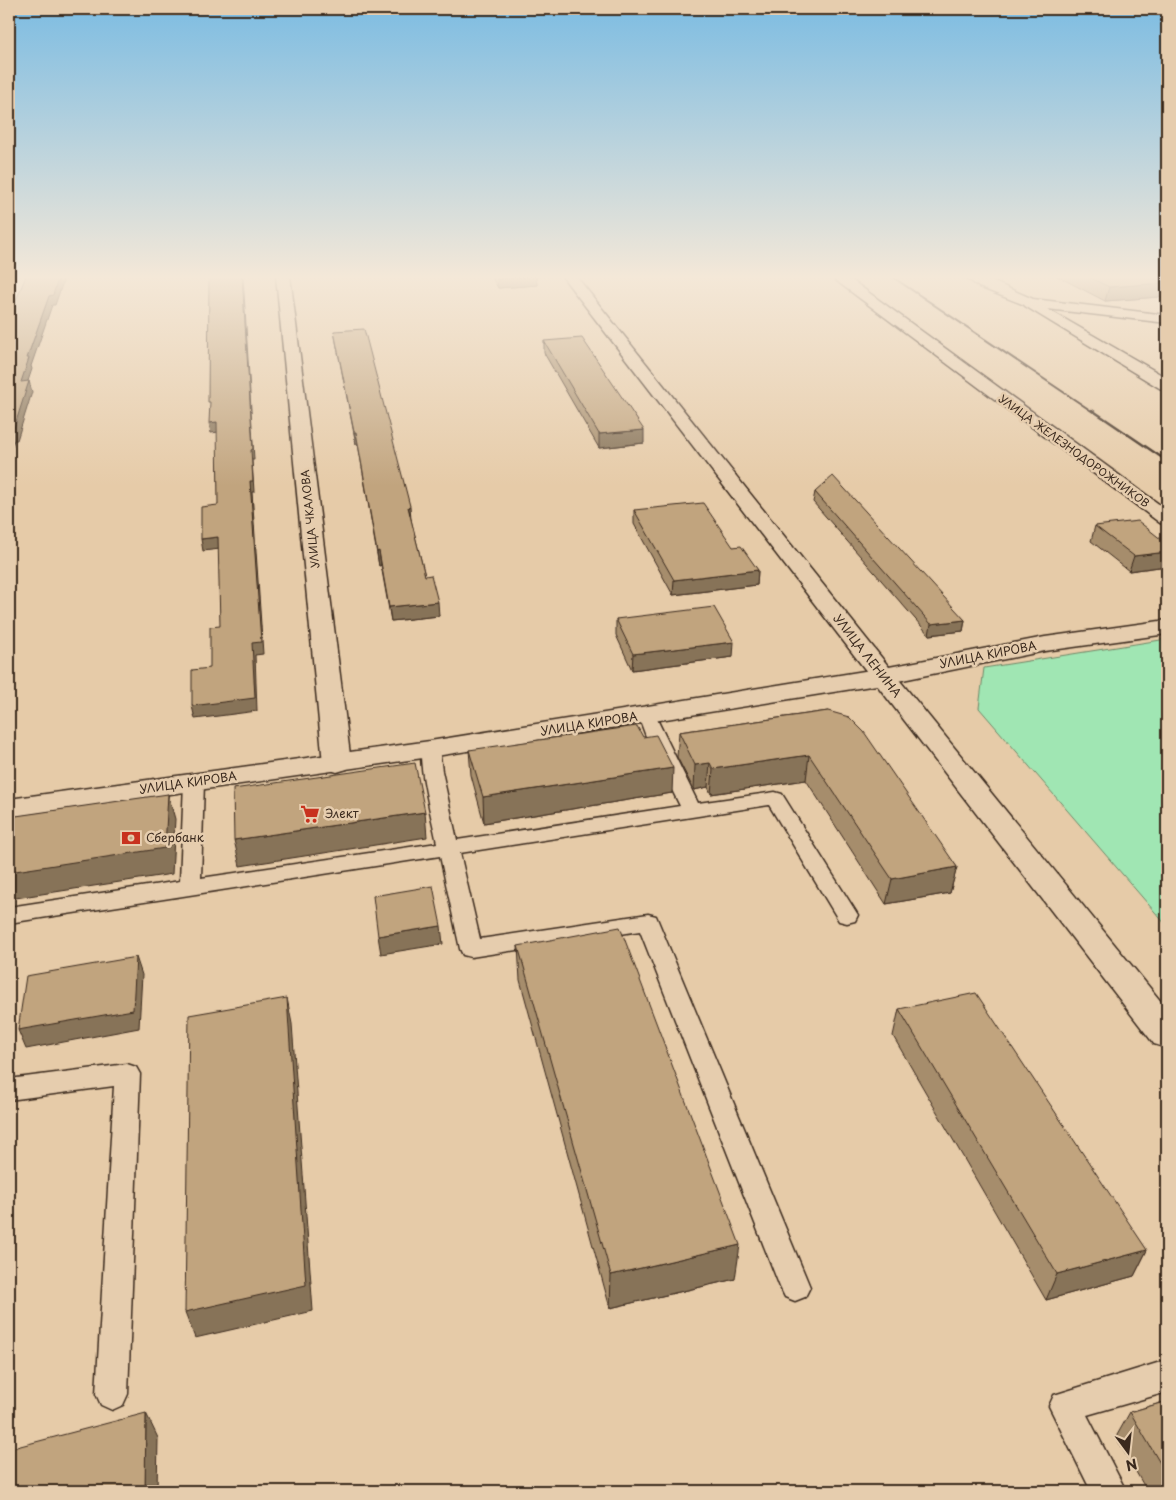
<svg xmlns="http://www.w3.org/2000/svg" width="1176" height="1500" font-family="'Playpen Sans',sans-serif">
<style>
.green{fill:#a0e6b3;stroke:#6e8868}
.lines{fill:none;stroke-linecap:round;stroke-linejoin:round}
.service-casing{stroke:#3b2a1e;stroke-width:3}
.minor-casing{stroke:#3b2a1e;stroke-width:3}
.tertiary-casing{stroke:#3b2a1e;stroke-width:3}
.service{fill:#e6cdae;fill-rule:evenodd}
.minor{fill:#e6cdae;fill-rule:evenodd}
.tertiary{fill:#e6cdae;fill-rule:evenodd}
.rail-far1{stroke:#3b2a1e;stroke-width:2}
.rail{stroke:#3b2a1e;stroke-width:2.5}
.wall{fill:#a68d6c;stroke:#3b2a1e}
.shaded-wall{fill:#877358;stroke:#3b2a1e}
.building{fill:#c1a47e;stroke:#3b2a1e}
.labels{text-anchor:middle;stroke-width:5;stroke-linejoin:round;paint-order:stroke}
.far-street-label{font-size:11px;fill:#3b2a1e;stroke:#e6cdae}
.street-label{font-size:12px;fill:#3b2a1e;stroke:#e6cdae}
.poi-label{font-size:12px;fill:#3b2a1e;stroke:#e6cdae;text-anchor:start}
</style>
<rect width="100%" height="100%" fill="#e6cba8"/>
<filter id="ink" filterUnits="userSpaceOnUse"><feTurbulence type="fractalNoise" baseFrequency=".02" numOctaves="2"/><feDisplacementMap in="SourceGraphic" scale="10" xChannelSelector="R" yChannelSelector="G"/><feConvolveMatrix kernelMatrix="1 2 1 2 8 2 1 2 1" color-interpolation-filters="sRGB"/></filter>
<g filter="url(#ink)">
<!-- green -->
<polygon class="green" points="1167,639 1167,926 979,708 984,668"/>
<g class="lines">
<!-- service casing -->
<g class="service-casing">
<g id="service">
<polygon points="1123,276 1135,276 1167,292 1167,299"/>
<path d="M647,710l6,1 45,92 77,-11 7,2 76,121 -3,6 -8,2 -8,-2 -70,-116 -309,48 20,86 168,-25 8,2 154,371 -5,10 -10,4 -10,-4 -5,-10 -140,-356 -169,26 -8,-2 -3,-6 -20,-93 -431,67v-16l171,-26 4,-99 3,-4 7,-2 7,2 3,4 -3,96 236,-35c-3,-17 -22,-87 -14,-98l7,-2 7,2 2,4 3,22 15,69 223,-34 -33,-67 -9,-24 3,-4z"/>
<polygon points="127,1064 136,1067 140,1074 128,1394 123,1405 112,1410 101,1405 96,1394 114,1086 9,1100 9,1079"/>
<polygon points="1167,1360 1167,1392 1087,1415 1126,1491 1091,1491 1049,1406 1054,1395"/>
</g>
</g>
<!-- minor casing -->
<g class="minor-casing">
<g id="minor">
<polygon points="276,276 290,276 351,763 347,769 337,772 327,769 323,763"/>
<polygon points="562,276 576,276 889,667 1045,637 1167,620 1167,634 1045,651 883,684 874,681"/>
<polygon points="830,276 846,276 1167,510 1167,525 1160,523"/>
<polygon points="1030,299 1167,378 1167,390 1161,389 1025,306 1023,303 1025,300"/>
</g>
</g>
<!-- tertiary casing -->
<g class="tertiary-casing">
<g id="tertiary">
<polygon points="964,276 980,276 1033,299 1167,315 1167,323 1030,307 979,287"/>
<polygon points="883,668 892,671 1167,1009 1167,1048 1154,1044 877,685 430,757 9,817 9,799 430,741"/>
</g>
</g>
<!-- service -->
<use href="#service" class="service"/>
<!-- minor -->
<use href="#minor" class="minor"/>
<!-- tertiary -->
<use href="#tertiary" class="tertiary"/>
<!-- rail-far1 -->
<polyline class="rail-far1" points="891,276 1093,412"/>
<!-- rail -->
<polyline class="rail" points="1092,410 1167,461"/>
</g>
<!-- wall -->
<g class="wall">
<polygon points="491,276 536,276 537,285 498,288"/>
<polygon points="1057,276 1167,276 1167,290 1161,287 1159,297 1105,301"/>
<polygon points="334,331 411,520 425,576 439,616 391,621 381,565 379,566 358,444 356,444 336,342"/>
<polygon points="544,341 644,443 599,448 544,353"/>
<polygon points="815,492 965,620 963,631 929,635 813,502"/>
<polygon points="634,510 733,547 758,570 757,585 673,595 634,524"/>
<polygon points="1095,526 1167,544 1167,566 1129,571 1091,541"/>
<polygon points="616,619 733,657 632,670 616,635"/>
<polygon points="828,711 957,867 950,893 886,904 806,780 711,794 708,787 694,790 677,757 679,732"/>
<polygon points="469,750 672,793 484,823 471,775"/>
<polygon points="518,946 735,1279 610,1308 520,980"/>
<polygon points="899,1009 1147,1250 1134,1276 1046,1300 893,1036"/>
<polygon points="1167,1401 1167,1491 1147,1491 1116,1437 1130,1412"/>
</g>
<!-- shaded-wall -->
<g class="shaded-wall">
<polygon points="59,276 65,276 55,305 52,305 31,366 32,369 24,393 21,382 27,358 49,296"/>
<polygon points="242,276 243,276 254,460 252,460 254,492 252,492 263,654 255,655 257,711 195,719 192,706 252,643 250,481"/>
<polygon points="536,276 537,285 498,288 497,279"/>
<polygon points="1162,283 1159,297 1105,301 1109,287"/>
<polygon points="29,381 32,392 17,440 14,440 9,455 9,432"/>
<polygon points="217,422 219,432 211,433 209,423"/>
<polygon points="644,430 644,443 599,448 599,434"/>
<polygon points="354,432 356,432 358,444 356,444"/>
<polygon points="410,506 411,520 408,507"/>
<polygon points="218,537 220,549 203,551 201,539"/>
<polygon points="379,551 381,565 379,566 377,552"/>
<polygon points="1167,552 1167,566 1129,571 1134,556"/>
<polygon points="758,570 757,585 673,595 674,580"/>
<polygon points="438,602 439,616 391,621 389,607"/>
<polygon points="965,620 963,631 929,635 931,624"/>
<polygon points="734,642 733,657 632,670 633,654"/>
<polygon points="809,755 806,780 711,794 713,769"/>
<polygon points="710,763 708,787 694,790 695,765"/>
<polygon points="673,768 672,793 484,823 483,797"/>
<polygon points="168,794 175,819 172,874 9,899 9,872"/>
<polygon points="425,812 427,837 240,866 234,840"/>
<polygon points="957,867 950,893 886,904 892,879"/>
<polygon points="441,926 443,944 381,954 378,936"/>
<polygon points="136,957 142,975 139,1028 26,1049 18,1030"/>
<polygon points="287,998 292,1024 313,1311 195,1338 185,1312"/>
<polygon points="740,1245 735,1279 610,1308 611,1275"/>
<polygon points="1147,1250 1134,1276 1046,1300 1057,1274"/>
<polygon points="146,1413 158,1438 157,1491 145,1491"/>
</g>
<!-- building -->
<g class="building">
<polygon points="26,276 59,276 53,295 49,296 27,358 29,358 21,382 29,381 14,428 10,428 9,432 9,310 12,310"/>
<polygon points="209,276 242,276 253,449 251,450 253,481 250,481 261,642 252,643 255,698 192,706 192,670 210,668 210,627 220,626 218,537 201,539 201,507 218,505 217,422 209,423 210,402 208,402"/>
<polygon points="496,276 536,276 497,279"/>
<polygon points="1087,276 1149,276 1162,283 1109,287"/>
<polygon points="364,329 410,506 408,507 425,576 431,575 438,602 389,607 379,551 377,552 356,432 354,432 334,331"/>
<polygon points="582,338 644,430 599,434 544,341"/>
<polygon points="833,476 965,620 931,624 815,492"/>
<polygon points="703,503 733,547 741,546 758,570 674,580 634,510"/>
<polygon points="1138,521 1167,544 1167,552 1134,556 1095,526"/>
<polygon points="714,607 734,642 633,654 616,619"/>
<polygon points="828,711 849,717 864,732 957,867 892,879 809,755 713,769 710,763 695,765 679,732"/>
<polygon points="637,726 643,737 656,735 673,768 483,797 469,750"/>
<polygon points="415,763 425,812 234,840 233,789"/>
<polygon points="168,794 165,848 9,872 9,817"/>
<polygon points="433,886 441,926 378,936 373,896"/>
<polygon points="620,927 740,1245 611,1275 518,946"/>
<polygon points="136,957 133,1010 18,1030 26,976"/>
<polygon points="976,993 1147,1250 1057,1274 899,1009"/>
<polygon points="287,998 306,1285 185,1312 189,1015"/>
<polygon points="1167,1401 1167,1475 1130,1412"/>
<polygon points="146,1413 145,1491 9,1491 9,1449"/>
</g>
</g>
<!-- sky -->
<linearGradient id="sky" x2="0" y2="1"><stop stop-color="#7cbce2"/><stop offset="0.57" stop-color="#f4e8d8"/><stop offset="1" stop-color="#f4e8d8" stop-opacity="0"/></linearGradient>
<rect width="1176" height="486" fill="url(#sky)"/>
<!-- icons -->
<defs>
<g id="supermarket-bare" transform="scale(1.5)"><path d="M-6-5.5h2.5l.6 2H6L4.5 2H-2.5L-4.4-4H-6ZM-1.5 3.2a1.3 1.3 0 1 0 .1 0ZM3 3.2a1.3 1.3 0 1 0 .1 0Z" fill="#c8321e" stroke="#e6cdae" stroke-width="2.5" paint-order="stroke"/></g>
<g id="bank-bare" transform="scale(1.5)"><path d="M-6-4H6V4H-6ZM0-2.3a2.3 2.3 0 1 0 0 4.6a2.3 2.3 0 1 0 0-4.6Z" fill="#c8321e" stroke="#e6cdae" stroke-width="2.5" paint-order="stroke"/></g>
</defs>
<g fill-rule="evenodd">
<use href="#supermarket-bare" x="310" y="814"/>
<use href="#bank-bare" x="131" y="838"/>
</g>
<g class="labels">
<!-- far-street labels -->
<g class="far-street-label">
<text transform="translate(1074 451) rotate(36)" y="4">УЛИЦА ЖЕЛЕЗНОДОРОЖНИКОВ</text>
<text transform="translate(310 519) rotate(-96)" y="4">УЛИЦА ЧКАЛОВА</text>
</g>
<!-- street labels -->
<g class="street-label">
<text transform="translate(988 655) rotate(-11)" y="4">УЛИЦА КИРОВА</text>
<text transform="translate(867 656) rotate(52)" y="4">УЛИЦА ЛЕНИНА</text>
<text transform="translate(589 724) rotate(-9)" y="4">УЛИЦА КИРОВА</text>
<text transform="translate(188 783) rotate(-8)" y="4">УЛИЦА КИРОВА</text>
</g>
<!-- poi labels -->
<g class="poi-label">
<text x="325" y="818">Элект</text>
<text x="146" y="842">Сбербанк</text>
</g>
</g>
<!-- margin -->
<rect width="1176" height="1500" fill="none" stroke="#e6cdae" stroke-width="30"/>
<rect x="15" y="15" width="1146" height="1470" fill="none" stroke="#3b2a1e" stroke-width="2" filter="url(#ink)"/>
<!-- north arrow -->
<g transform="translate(1128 1452) rotate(165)" stroke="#e6cdae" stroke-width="4" paint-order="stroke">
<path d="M0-4L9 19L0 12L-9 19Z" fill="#3b2a1e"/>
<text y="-8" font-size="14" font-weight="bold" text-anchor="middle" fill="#3b2a1e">N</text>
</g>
</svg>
